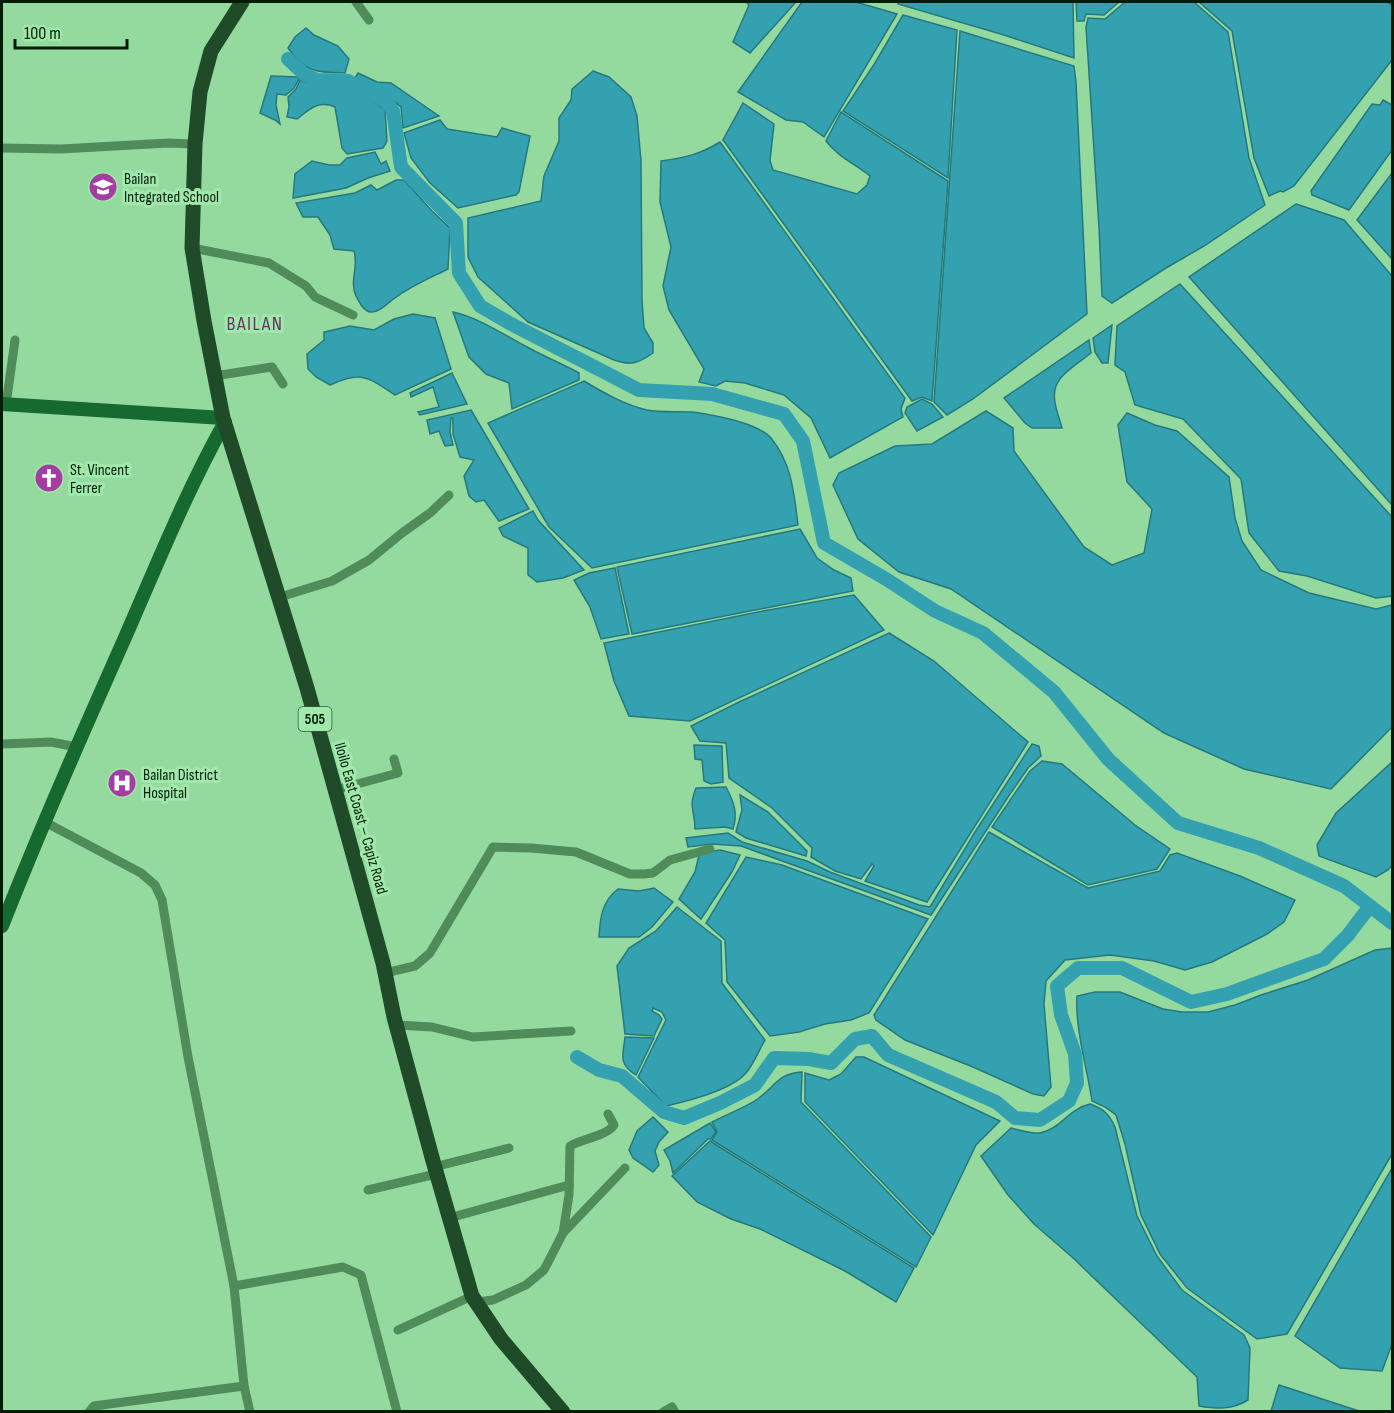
<svg xmlns="http://www.w3.org/2000/svg" width="1394" height="1413" font-family="'Sofia Sans Condensed',sans-serif">
<style>
.water{fill:#34a1b0;stroke:#25797d;stroke-width:1.5}
.lines{fill:none;stroke-linecap:round;stroke-linejoin:round}
.river{stroke:#34a1b0;stroke-width:14}
.street{stroke:#4f8c5a;stroke-width:9}
.secondary{stroke:#166a2f;stroke-width:14}
.primary{stroke:#204b29;stroke-width:15}
.labels{text-anchor:middle;stroke-width:6;stroke-linejoin:round;paint-order:stroke}
.shield{fill:#a1e8ac;stroke:#315938;stroke-width:1.5}
.shield-label{font-size:15px;font-weight:bold;fill:#011c06}
.poi-label{font-size:16px;fill:#011c06;stroke:#a1e8ac;text-anchor:start}
.street-label{font-size:16px;fill:#011c06;stroke:#a1e8ac}
.quarter-label{font-size:20px;letter-spacing:1.5px;fill:#653363;stroke:#a1e8ac}
</style>
<rect width="100%" height="100%" fill="#94da9f"/>
<!-- water -->
<g class="water">
<polygon points="746,2 796,2 750,53 733,42 749,5"/>
<polygon points="802,2 856,2 897,14 824,137 803,122 786,120 738,92"/>
<polygon points="898,2 1073,2 1074,58 1004,35 898,4"/>
<polygon points="1076,2 1119,2 1104,15 1086,14 1084,21 1077,21"/>
<polygon points="1125,2 1194,2 1228,32 1249,158 1265,205 1204,246 1166,268 1112,303 1102,296 1099,227 1086,27 1088,18 1105,19"/>
<polygon points="1199,2 1387,2 1392,5 1392,60 1294,186 1283,192 1280,191 1269,196 1254,158 1232,31"/>
<polygon points="903,15 957,30 948,178 843,111 875,63"/>
<path d="M306,28l8,7 24,11 11,13 -4,14c-30,-1 -39,0 -57,-25l7,-11z"/>
<polygon points="960,31 1074,66 1076,82 1087,314 973,399 947,415 934,402"/>
<path d="M593,71l16,6 22,20 6,19 4,45 1,140 2,27 9,15v10c-14,10 -22,13 -39,7l-86,-38 -50,-45 -10,-20v-39l73,-17 3,-25 15,-35v-23l12,-18 1,-11z"/>
<polygon points="358,73 377,82 391,83 439,116 403,128 401,107 386,95 355,78"/>
<polygon points="271,76 298,77 299,79 294,88 286,95 277,94 276,105 280,124 275,120 260,113"/>
<path d="M300,80l20,6h29l36,23 2,32 -4,7 -36,6 -5,-6 -7,-41c-17,-7 -25,2 -38,12l-10,-2 2,-10 -1,-10 8,-8z"/>
<polygon points="1383,100 1392,105 1392,150 1349,210 1312,195 1311,191 1372,104 1380,105"/>
<path d="M743,103l31,21 -4,37 3,9 84,24 10,-9 3,-9c-15,-12 -32,-19 -44,-35l15,-29 107,69 -16,220 -10,-4 -10,4 -189,-261z"/>
<polygon points="440,120 447,129 497,137 502,128 530,136 519,192 516,195 458,208 430,183 411,158 404,133"/>
<path d="M720,142l185,256 -4,11 2,8 -73,41 -19,-40 -27,-23 -39,-12 -20,-2 -9,5 -17,-4 5,-13 -35,-59 -6,-24 8,-39 -11,-45 1,-41c23,-3 40,-7 59,-19z"/>
<polygon points="375,152 381,164 386,161 390,171 368,178 346,188 293,198 295,174 312,161 329,165 340,165 347,158"/>
<polygon points="1392,173 1392,259 1357,220"/>
<path d="M396,180h8l29,32 17,16 -2,41c-18,9 -37,17 -53,29 -6,4 -16,15 -24,14 -7,0 -12,-10 -15,-16 -7,-15 3,-29 -2,-45l-20,-2 -4,-14 -12,-18h-15l-7,-14 59,-10 16,-8 6,5z"/>
<polygon points="1296,204 1344,220 1392,276 1392,505 1189,277"/>
<polygon points="1180,284 1392,517 1392,596 1376,598 1307,576 1279,571 1249,533 1241,479 1183,419 1135,405 1125,372 1115,365 1117,326"/>
<path d="M453,312c27,6 51,23 76,36 16,9 34,16 50,25v7l-67,29 -3,-26 -23,-9 -17,-17z"/>
<path d="M413,314l22,4 16,51 -56,26c-28,-18 -33,-25 -65,-10l-14,-8 -8,-8 -1,-15 17,-14v-8l26,-6 24,4 20,-11z"/>
<polygon points="1112,325 1108,363 1102,363 1095,352 1093,338"/>
<path d="M1089,340l2,13c-11,9 -30,20 -35,33 -5,12 3,31 6,42h-30l-7,-5 -21,-25z"/>
<polygon points="452,373 467,404 420,415 418,412 439,407 433,387 411,397 410,393"/>
<path d="M584,381c20,12 41,24 63,29 15,3 31,1 46,2 20,3 65,11 78,26 21,26 23,55 27,87l-206,43 -43,-41 -61,-104z"/>
<polygon points="922,399 932,404 943,417 917,431 905,413 907,407"/>
<polygon points="471,410 529,509 499,521 484,500 476,502 469,496 464,476 474,460 460,457 453,434 453,418 451,418 450,432 453,445 445,446 439,431 430,434 427,420"/>
<polygon points="986,411 1013,428 1014,451 1084,547 1112,565 1144,553 1152,509 1127,482 1118,425 1127,413 1155,425 1177,431 1229,477 1235,518 1242,541 1261,570 1309,593 1376,609 1392,605 1392,727 1331,789 1244,769 1164,733 951,589 899,572 858,539 833,485 839,473 895,446 932,444"/>
<polygon points="533,511 538,520 584,570 563,578 537,582 528,575 528,548 503,536 499,528"/>
<polygon points="800,529 817,558 834,570 851,578 853,591 632,634 617,567"/>
<polygon points="615,568 629,634 601,639 590,607 574,580 589,573"/>
<polygon points="854,595 884,630 690,721 629,716 614,681 604,643 763,611"/>
<polygon points="889,633 934,661 1028,742 927,902 865,881 874,866 872,864 861,879 835,871 811,857 812,848 772,808 729,778 726,743 700,741 691,726 739,702"/>
<polygon points="1032,744 1039,746 1041,756 1028,768 1010,794 931,915 741,846 712,844 688,847 686,838 728,833 742,842 807,861 830,872 919,905 930,907 975,832"/>
<polygon points="694,745 722,746 723,782 711,784 704,781 702,760 695,759"/>
<polygon points="1042,761 1062,764 1135,825 1170,849 1157,869 1088,885 992,827 1030,771"/>
<polygon points="1392,762 1392,865 1388,870 1376,877 1319,856 1317,845 1336,813"/>
<path d="M726,787c8,15 12,26 7,42l-8,-2 -30,2c0,-19 -7,-21 1,-41z"/>
<polygon points="740,795 768,812 807,851 806,856 746,838 736,832 742,810"/>
<polygon points="989,832 1088,888 1160,871 1170,855 1177,853 1240,876 1295,900 1284,922 1267,934 1212,962 1185,970 1154,961 1110,955 1065,960 1046,981 1044,1004 1051,1087 1044,1096 1033,1094 973,1067 905,1040 876,1020 874,1015"/>
<polygon points="720,850 740,855 732,872 701,919 679,899 695,872 699,855 707,852"/>
<polygon points="746,857 782,865 928,919 869,1013 851,1020 825,1024 799,1032 770,1036 727,982 725,940 706,923"/>
<path d="M654,888l19,14 -21,25 -13,10h-40c1,-19 3,-36 19,-48l21,2z"/>
<path d="M677,907l44,34 1,42 43,57c-6,10 -11,24 -19,33 -14,17 -58,28 -80,33l-28,-29 28,-57 -4,-8 -9,-4 -1,3 7,4 3,4 -8,17 -29,-2 -8,-68 12,-18 27,-17z"/>
<path d="M1392,948v206l-105,180 -30,5 -70,-51 -27,-34 -19,-39 -16,-71 -9,-29 -11,-8 -13,-6c-5,-34 -17,-71 -15,-105l18,-4h25l43,17 19,3h26l27,-7 26,-10 47,-15 67,-30z"/>
<path d="M625,1037l29,1 -18,37c-18,-11 -13,-20 -11,-38z"/>
<polygon points="856,1057 864,1057 1000,1121 976,1145 933,1235 805,1102 805,1073 829,1080 841,1074"/>
<path d="M802,1072l-1,30 130,135 -15,30 -204,-127 5,-8 -5,-10c13,-7 37,-16 47,-24 16,-12 20,-25 43,-26z"/>
<path d="M1090,1104c14,5 19,10 25,23l22,89 20,40 25,34 62,45 6,13 -2,52c-16,10 -31,9 -49,6l-2,-29 -125,-120 -38,-33 -26,-29 -27,-39 30,-28c9,2 21,6 29,5 21,-4 28,-24 50,-29z"/>
<polygon points="653,1117 668,1132 659,1142 655,1151 659,1165 653,1172 633,1158 629,1150 637,1131"/>
<polygon points="710,1123 716,1132 711,1139 708,1139 673,1173 670,1161 664,1150"/>
<polygon points="710,1141 914,1268 896,1302 845,1271 760,1229 731,1219 697,1202 672,1176"/>
<polygon points="1392,1168 1392,1344 1382,1371 1340,1368 1295,1336"/>
<polygon points="1279,1385 1359,1411 1271,1411"/>
</g>
<g class="lines">
<!-- river -->
<g class="river">
<polyline points="288,59 304,74 317,80 348,81 387,102 393,111 401,167 456,223 459,273 480,306 511,324 639,390 712,394 784,414 803,441 824,543 886,579 935,611 983,633 1054,692 1108,759 1178,823 1259,848 1344,886 1392,923"/>
<polyline points="577,1057 599,1070 622,1076 664,1112 684,1118 720,1103 755,1085 774,1058 809,1059 831,1063 855,1039 872,1036 888,1055 996,1102 1015,1118 1040,1120 1069,1101 1077,1083 1075,1054 1061,1015 1057,986 1078,968 1122,968 1191,1002 1227,994 1324,959 1348,935 1370,906"/>
</g>
<!-- street -->
<g class="street">
<polyline points="356,2 369,20"/>
<polyline points="2,148 61,149 168,143 195,144"/>
<polyline points="192,248 269,263 306,286 315,297 353,315"/>
<polyline points="214,376 272,367 283,384"/>
<polyline points="6,405 15,340"/>
<polyline points="280,597 332,581 369,560 402,533 430,513 449,495"/>
<polyline points="2,744 51,742 77,747"/>
<polyline points="335,790 398,773 394,759"/>
<polyline points="43,821 141,873 155,885 162,900 188,1057 234,1286 244,1386 250,1412"/>
<polyline points="385,973 415,966 430,953 493,847 531,848 576,852 630,874 644,874 653,873 670,860 710,849"/>
<polyline points="397,1025 432,1027 473,1037 571,1031"/>
<polyline points="434,1167 509,1148"/>
<polyline points="368,1190 436,1174"/>
<polyline points="449,1218 569,1185"/>
<path d="M563,1233l6,-38 1,-49c13,-8 35,-9 44,-21l-6,-11"/>
<polyline points="234,1286 343,1267 361,1275 397,1412"/>
<polyline points="476,1302 493,1300 526,1285 544,1270 563,1233 625,1168"/>
<polyline points="398,1330 472,1296"/>
<polyline points="89,1412 94,1406 244,1386"/>
<polyline points="663,1412 672,1407 675,1412"/>
</g>
<!-- secondary -->
<g class="secondary">
<polyline points="2,404 223,418"/>
<path d="M2,926c39,-99 82,-196 125,-293 31,-71 60,-143 98,-211"/>
</g>
<!-- primary -->
<polyline class="primary" points="242,2 211,51 200,92 195,144 192,248 204,321 223,418 307,688 383,963 394,1017 433,1161 472,1296 501,1339 563,1412"/>
</g>
<!-- icons -->
<defs>
<g id="school-disc" transform="scale(1.5)"><circle r="9.5" fill="#a33da1" stroke="#a1e8ac"/><path d="M0-5L7-2L0 1L-7-2ZM-4 1L0 2.5L4 1V4Q0 6-4 4Z" fill="#fff"/></g>
<g id="church-disc" transform="scale(1.5)"><circle r="9.5" fill="#a33da1" stroke="#a1e8ac"/><path d="M-1.2-6h2.4v3.5h3.3v2.4h-3.3V6h-2.4V-.1h-3.3v-2.4h3.3Z" fill="#fff"/></g>
<g id="hospital-disc" transform="scale(1.5)"><circle r="9.5" fill="#a33da1" stroke="#a1e8ac"/><path d="M-5-5h3v3.5h4V-5h3V5h-3V1.5h-4V5h-3Z" fill="#fff"/></g>
</defs>
<g fill-rule="evenodd">
<use href="#school-disc" x="103" y="187"/>
<use href="#church-disc" x="49" y="478"/>
<use href="#hospital-disc" x="122" y="783"/>
</g>
<g class="labels">
<!-- shield labels -->
<rect class="shield" x="298.5" y="707" width="33" height="24" rx="4.5"/>
<g class="shield-label">
<text x="315" y="724">505</text>
</g>
<!-- poi labels -->
<g class="poi-label">
<text x="124" y="184">Bailan<tspan x="124" dy="18">Integrated School</tspan></text>
<text x="70" y="475">St. Vincent<tspan x="70" dy="18">Ferrer</tspan></text>
<text x="143" y="780">Bailan District<tspan x="143" dy="18">Hospital</tspan></text>
</g>
<!-- street labels -->
<g class="street-label">
<text transform="translate(362 818) rotate(74)" y="6">Iloilo East Coast – Capiz Road</text>
</g>
<!-- quarter labels -->
<g class="quarter-label">
<text x="255" y="330">BAILAN</text>
</g>
</g>
<!-- border -->
<rect width="1394" height="1413" fill="none" stroke="#011c06" stroke-width="6"/>
<!-- scale -->
<path d="M15 39v9h112v-9" fill="none" stroke="#011c06" stroke-width="3"/>
<text x="24" y="39" font-size="18" fill="#011c06" stroke="#a1e8ac" stroke-width="4.5" paint-order="stroke">100 m</text>
</svg>
